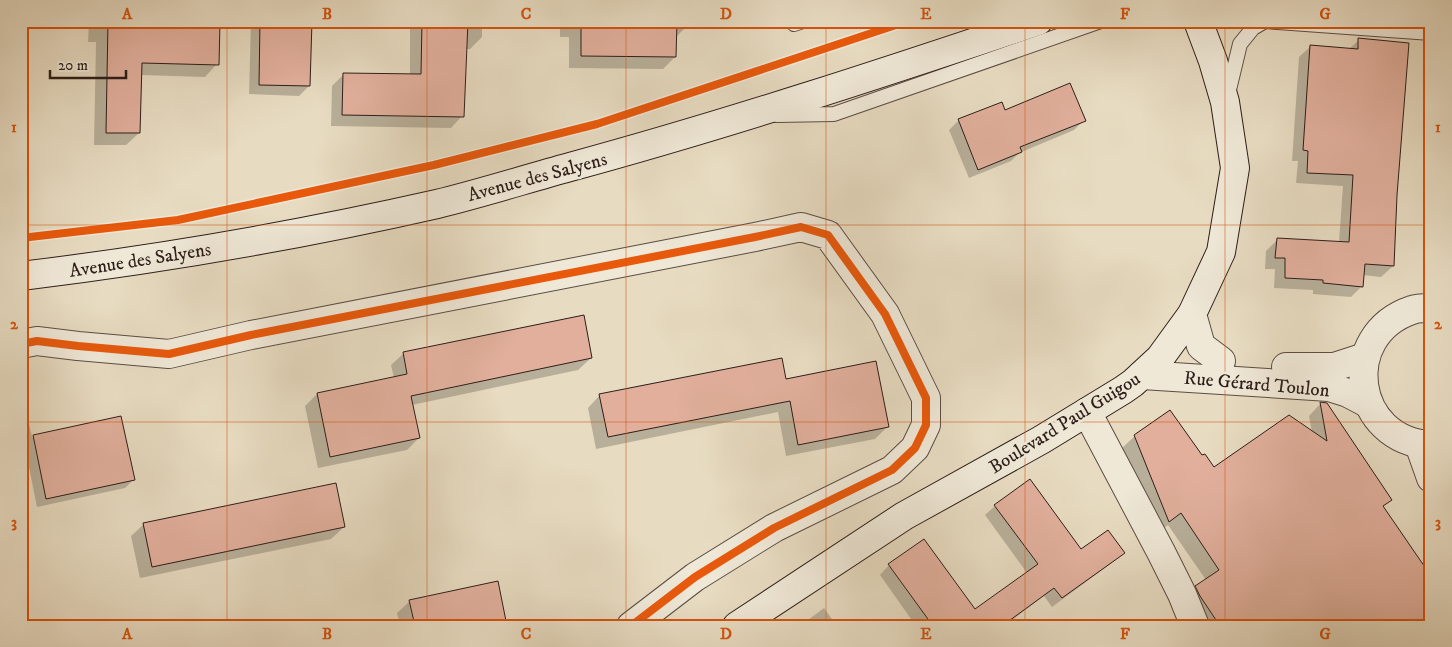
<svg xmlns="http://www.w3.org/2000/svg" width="1452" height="647" font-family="'IM FELL DW Pica',serif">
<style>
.shadow{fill:#0003}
.building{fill:#e1af9c;stroke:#2d1e19}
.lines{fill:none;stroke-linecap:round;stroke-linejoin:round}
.lane-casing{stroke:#5c4d43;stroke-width:16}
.street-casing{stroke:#5c4d43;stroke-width:30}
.secondary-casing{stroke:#2d1e19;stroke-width:30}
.lane{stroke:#efe8d7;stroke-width:14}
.street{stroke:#efe8d7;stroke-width:28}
.secondary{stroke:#efe8d7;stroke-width:28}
.cycleway-casing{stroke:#efe8d7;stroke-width:11}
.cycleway{stroke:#e8590c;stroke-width:8}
.grid{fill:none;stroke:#d5530d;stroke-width:1;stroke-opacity:0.55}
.labels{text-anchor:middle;stroke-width:5;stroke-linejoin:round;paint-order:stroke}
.street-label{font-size:19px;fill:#2d1e19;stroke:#efe8d7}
.neatline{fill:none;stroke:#d5530d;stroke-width:2}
.grid-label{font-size:16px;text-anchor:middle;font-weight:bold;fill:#d5530d}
</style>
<rect width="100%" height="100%" fill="#e7dbc1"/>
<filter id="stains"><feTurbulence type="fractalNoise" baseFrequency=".004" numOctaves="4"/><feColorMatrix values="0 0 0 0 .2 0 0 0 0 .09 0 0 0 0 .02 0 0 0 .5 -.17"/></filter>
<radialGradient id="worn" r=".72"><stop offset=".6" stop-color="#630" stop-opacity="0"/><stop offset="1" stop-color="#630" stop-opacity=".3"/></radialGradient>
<!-- shadow -->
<g class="shadow">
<polygon points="89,21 219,21 217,64 205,77 141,75 139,133 126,145 94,145 96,42 88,42"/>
<polygon points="251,21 310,21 309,86 299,96 249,94"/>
<polygon points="410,21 482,21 482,37 470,49 465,49 462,116 451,128 331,126 332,86 344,74 410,75"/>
<polygon points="560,21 687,21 687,26 675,38 675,57 663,69 569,68 569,37 560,37"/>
<polygon points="1359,40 1396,195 1393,266 1381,277 1363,275 1362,286 1351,297 1313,294 1313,290 1274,288 1275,269 1265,269 1266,251 1278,239 1339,242 1343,186 1296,183 1298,161 1292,161 1299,57 1311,46 1349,49"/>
<polygon points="1004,112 1084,120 1074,130 1019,153 1011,161 969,178 949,130 959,120"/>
<polygon points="404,353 591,358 578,370 412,405 419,438 407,450 318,468 305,406 317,394 394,378 391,365"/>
<polygon points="785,381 888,426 875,439 786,456 778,412 596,449 588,408 600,395"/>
<polygon points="21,388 32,437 120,417 134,479 125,488 37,507 25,447 21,448"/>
<polygon points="1321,403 1391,499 1382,508 1431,626 1199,626 1184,599 1196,587 1206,580 1168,525 1157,533 1122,448 1135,436 1202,457 1214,469 1312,432 1309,416"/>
<polygon points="995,506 1081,551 1123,553 1113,562 1052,607 1044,596 1004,626 916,626 880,575 889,565 975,611 1027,573 985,515"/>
<polygon points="144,524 344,527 331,539 140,578 131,536"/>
<polygon points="410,601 506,626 400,626 397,613"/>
<polygon points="824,608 837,626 800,626"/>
</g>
<!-- building -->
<g class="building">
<polygon points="108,21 220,21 219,65 142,63 140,133 106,133"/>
<polygon points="260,21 312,21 310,86 259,85"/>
<polygon points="422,21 468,21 464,117 342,115 343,73 421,74"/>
<polygon points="581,21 677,21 676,57 581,56"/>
<polygon points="1358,38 1409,43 1397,195 1394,266 1365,264 1363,287 1323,283 1323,280 1285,278 1285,258 1275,258 1277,238 1349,242 1353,175 1307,173 1308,151 1303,150 1310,45 1358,49"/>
<polygon points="1070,83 1086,121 1020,147 1022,152 978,170 958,119 1002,102 1005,110"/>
<polygon points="584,315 592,358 411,396 420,438 330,457 317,393 407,374 403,352"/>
<polygon points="782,358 786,379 876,361 889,427 798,445 790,401 608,437 599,394"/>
<polygon points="1320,402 1327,403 1392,500 1383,506 1431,576 1431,626 1220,626 1200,596 1195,586 1219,570 1181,513 1169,522 1134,435 1170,410 1202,455 1205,454 1214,467 1289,415 1327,441"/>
<polygon points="121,416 135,480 46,499 33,435"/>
<polygon points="1030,479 1081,549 1108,530 1125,553 1062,598 1054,588 1002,626 933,626 888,564 924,539 975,609 1038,564 994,505"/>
<polygon points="336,483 345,527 152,567 143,523"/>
<polygon points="498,581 507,626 415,626 409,600"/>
</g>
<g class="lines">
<!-- lane casing -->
<g class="lane-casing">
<g id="lane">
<polyline points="794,24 803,21"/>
<polyline points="1228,94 1240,44 1253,28 1265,21 1431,33"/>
<polyline points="777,115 834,114 1101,21"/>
</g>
</g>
<!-- street casing -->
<g class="street-casing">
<g id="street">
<path d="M1431,308c-6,0 -14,0 -19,2 -74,25 -60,131 19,135"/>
<polyline points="1192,314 1201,346 1221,361"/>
<polyline points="21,344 37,341 78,346 169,354 251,335 755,237 801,227 828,235 885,314 926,398 926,425 915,448 892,470 774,528 695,577 631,626"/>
<polyline points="1286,367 1334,367 1365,357"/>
<polyline points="1142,375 1329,387 1348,393 1369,404"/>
<polyline points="1087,412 1161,552 1182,594 1195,626"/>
<polyline points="1419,444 1431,478"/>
</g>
</g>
<!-- secondary casing -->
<g class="secondary-casing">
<g id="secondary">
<path d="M21,276c140,-17 279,-41 416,-72 45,-11 89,-25 133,-37 158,-43 313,-94 468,-146"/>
<polyline points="737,626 904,516 1041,440 1123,390 1133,383 1160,358 1192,314 1221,252 1235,168 1225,102 1213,61 1198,21"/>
</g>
</g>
<!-- lane -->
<use href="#lane" class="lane"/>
<!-- street -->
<use href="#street" class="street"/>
<!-- secondary -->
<use href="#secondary" class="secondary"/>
<!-- cycleway casing -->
<g class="cycleway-casing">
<g id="cycleway">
<polyline points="21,238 178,220 434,165 597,124 908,21"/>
<polyline points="21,344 37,341 78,346 169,354 251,335 755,237 801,227 828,235 885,314 926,398 926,425 915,448 892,470 774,528 695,577 631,626"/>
</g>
</g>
<!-- cycleway -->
<use href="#cycleway" class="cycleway"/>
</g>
<!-- grid -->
<path class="grid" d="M227,21v605M427,21v605M626,21v605M826,21v605M1025,21v605M1225,21v605M21,225h1410M21,422h1410"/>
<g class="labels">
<!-- street labels -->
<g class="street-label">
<text transform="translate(537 176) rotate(-15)" y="7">Avenue des Salyens</text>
<text transform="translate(140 259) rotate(-9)" y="7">Avenue des Salyens</text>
<text transform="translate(1257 383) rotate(5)" y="7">Rue Gérard Toulon</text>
<text transform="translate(1064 422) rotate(-32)" y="7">Boulevard Paul Guigou</text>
</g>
</g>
<!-- margin -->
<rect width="1452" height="647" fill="none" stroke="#e7dbc1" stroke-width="55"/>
<!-- scale -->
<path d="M50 70v8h76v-8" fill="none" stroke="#2d1e19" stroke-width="2.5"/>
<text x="58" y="70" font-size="15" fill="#2d1e19" stroke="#efe8d7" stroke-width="4" paint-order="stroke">20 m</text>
<rect x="28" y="28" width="1396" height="592" class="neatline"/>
<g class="grid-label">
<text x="127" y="19">A</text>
<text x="327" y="19">B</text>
<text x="526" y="19">C</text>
<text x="726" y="19">D</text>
<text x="926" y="19">E</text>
<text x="1125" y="19">F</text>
<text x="1325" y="19">G</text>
<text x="14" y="132">1</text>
<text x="1438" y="132">1</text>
<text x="14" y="329">2</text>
<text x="1438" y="329">2</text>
<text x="14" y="527">3</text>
<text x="1438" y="527">3</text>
<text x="127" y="639">A</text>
<text x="327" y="639">B</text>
<text x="526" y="639">C</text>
<text x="726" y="639">D</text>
<text x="926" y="639">E</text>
<text x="1125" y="639">F</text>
<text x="1325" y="639">G</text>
</g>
<rect width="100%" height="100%" filter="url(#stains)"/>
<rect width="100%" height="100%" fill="url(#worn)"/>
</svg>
